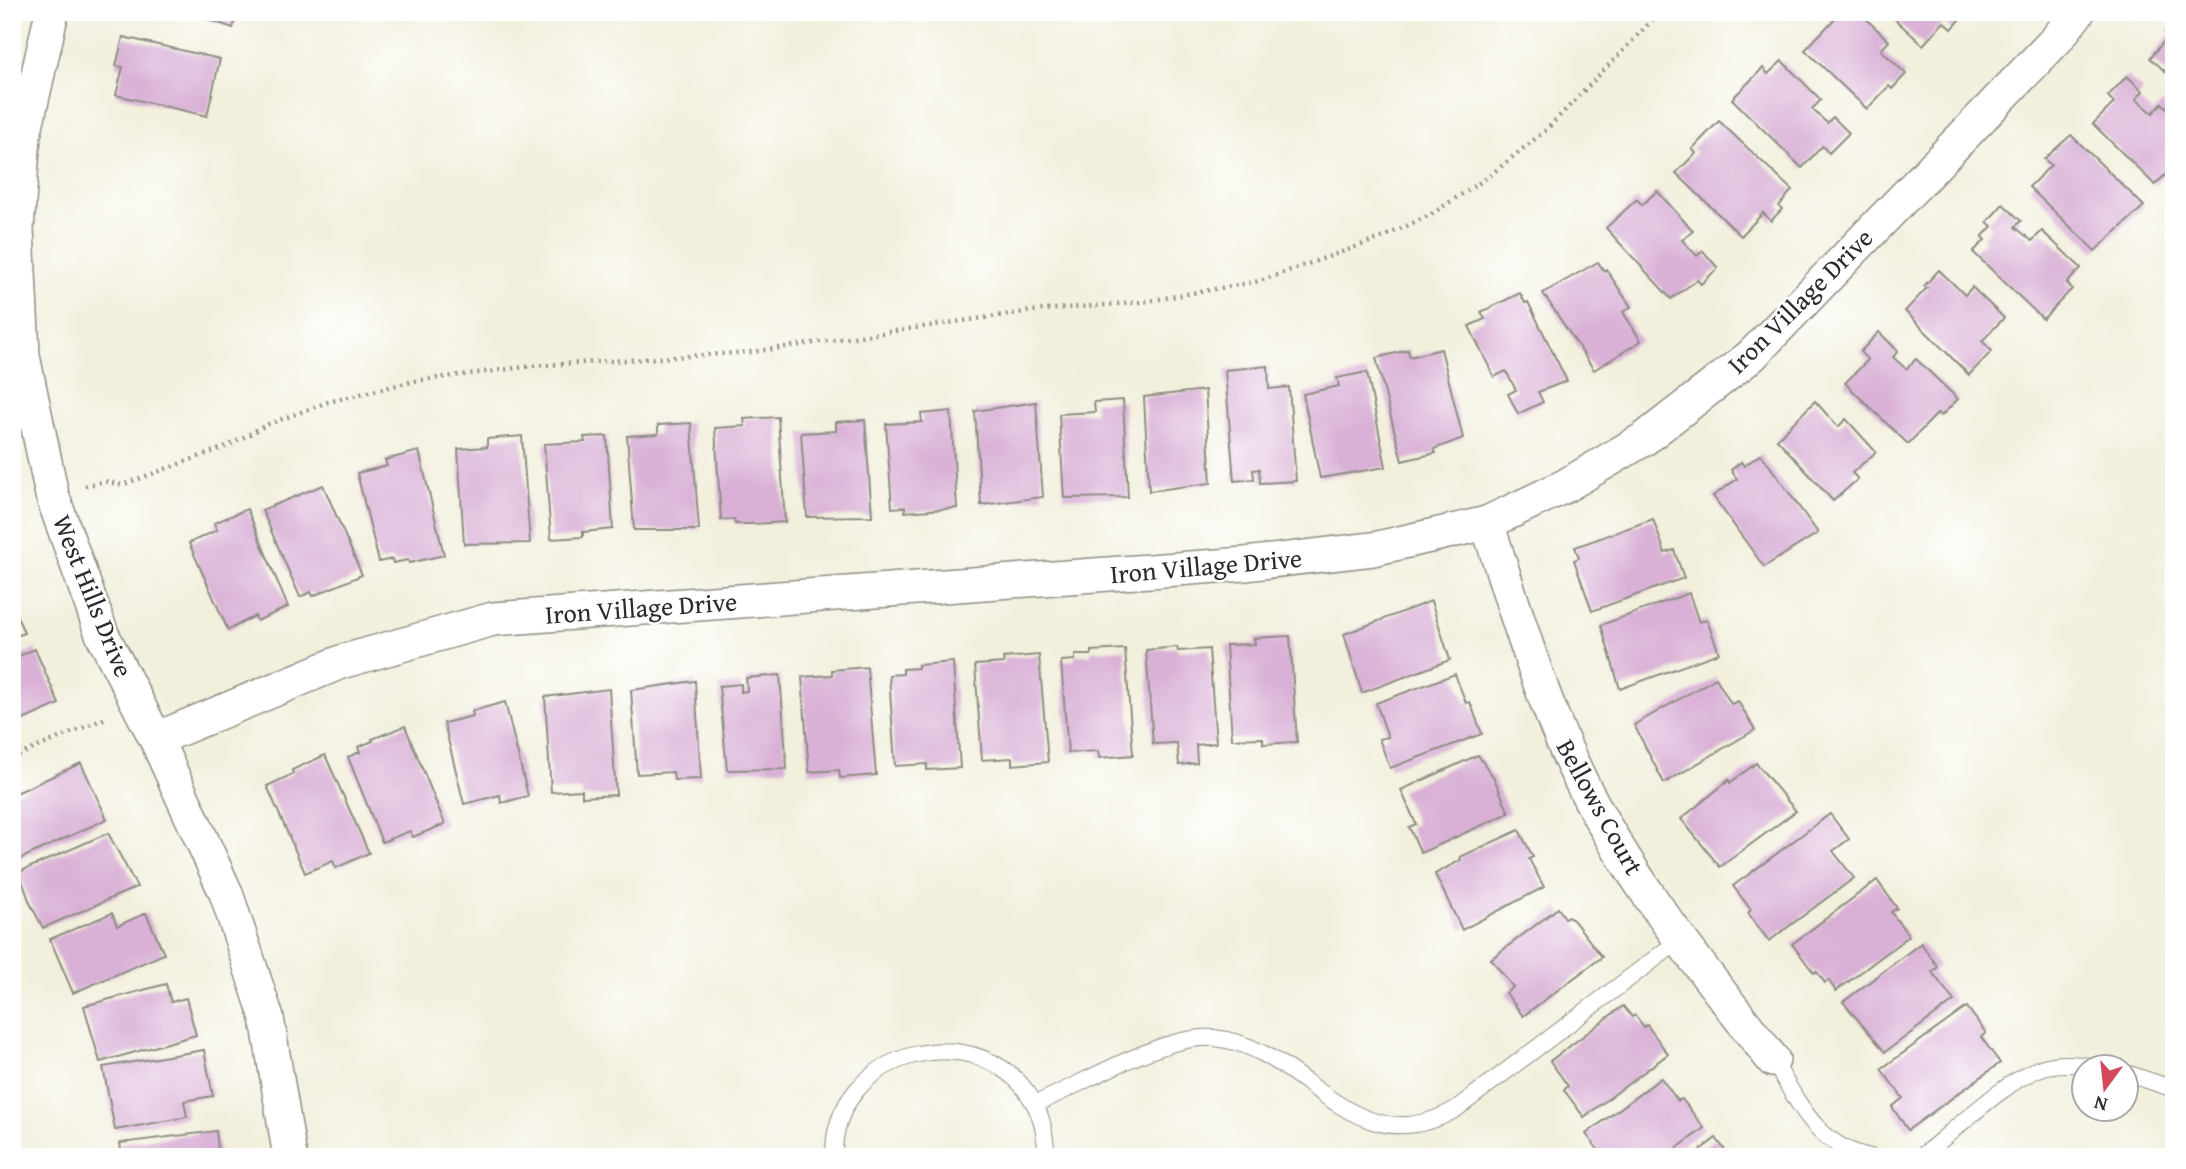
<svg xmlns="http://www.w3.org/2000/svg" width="2186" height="1169" font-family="'Gentium Book Plus',serif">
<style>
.building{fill:#d9b1d6}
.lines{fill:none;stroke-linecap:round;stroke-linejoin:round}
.service-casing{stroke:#8e8d84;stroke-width:18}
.minor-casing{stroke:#8e8d84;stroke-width:36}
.path{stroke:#8e8d84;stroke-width:4.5;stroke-dasharray:2 5;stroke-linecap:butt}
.service{stroke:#fff;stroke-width:16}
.minor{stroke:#fff;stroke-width:33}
.labels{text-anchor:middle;stroke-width:5;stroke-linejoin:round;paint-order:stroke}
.street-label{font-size:26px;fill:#2b2b2b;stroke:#fff}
</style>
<rect width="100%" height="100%" fill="#fff"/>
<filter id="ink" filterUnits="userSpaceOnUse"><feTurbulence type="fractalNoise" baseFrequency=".0143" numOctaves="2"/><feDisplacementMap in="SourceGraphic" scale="14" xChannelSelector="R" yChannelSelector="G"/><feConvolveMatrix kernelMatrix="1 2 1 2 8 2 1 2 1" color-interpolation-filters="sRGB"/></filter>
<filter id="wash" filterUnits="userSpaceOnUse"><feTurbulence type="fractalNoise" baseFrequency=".00686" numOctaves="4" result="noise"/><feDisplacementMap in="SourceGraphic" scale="28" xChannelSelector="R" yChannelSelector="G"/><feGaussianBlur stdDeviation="1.57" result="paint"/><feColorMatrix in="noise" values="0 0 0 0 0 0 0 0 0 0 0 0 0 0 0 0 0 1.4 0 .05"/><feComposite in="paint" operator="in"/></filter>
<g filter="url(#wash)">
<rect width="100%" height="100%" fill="#f2efdc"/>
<g id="blocks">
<!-- building -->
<g class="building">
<polygon points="187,12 238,12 233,28"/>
<polygon points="1841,12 1859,12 1889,41 1881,50 1906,74 1892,89 1889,86 1867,109 1805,50"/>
<polygon points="1887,12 1967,12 1952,29 1944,22 1923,45"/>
<polygon points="2174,23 2174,79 2150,58 2171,33 2167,30"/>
<polygon points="123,37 220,59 207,116 116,95 123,67 116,66"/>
<polygon points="1782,61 1821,100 1812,109 1827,123 1833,117 1849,133 1829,153 1822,146 1802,168 1732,99 1763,68 1768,74"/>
<polygon points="2127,76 2143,91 2136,99 2153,113 2162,103 2174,115 2174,166 2155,185 2093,124 2114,103 2108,96"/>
<polygon points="1719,121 1792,190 1779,206 1782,209 1771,221 1763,213 1741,236 1676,173 1696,153 1692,149"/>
<polygon points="2071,135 2144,206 2095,251 2029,187 2051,165 2044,159"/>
<polygon points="1657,191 1693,231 1682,240 1697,256 1703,251 1718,268 1701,284 1697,280 1671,299 1606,228 1637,199 1642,205"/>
<polygon points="2003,204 2021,221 2015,227 2032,241 2042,231 2081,268 2067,283 2072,289 2043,319 1973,252 1985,240 1982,237 1992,226 1987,222"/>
<polygon points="1598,262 1604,271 1606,269 1631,307 1623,312 1641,341 1594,370 1543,293"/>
<polygon points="1939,270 1965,295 1972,287 2004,318 1982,341 1992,351 1969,375 1905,311 1927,288 1924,286"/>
<polygon points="1520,293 1525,303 1528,302 1567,381 1538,392 1543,402 1518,414 1508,394 1516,390 1506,371 1494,377 1469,326 1485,319 1481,312"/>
<polygon points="1879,332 1898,351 1893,357 1906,369 1916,359 1958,399 1941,416 1938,413 1908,444 1845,383 1868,360 1860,352"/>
<polygon points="1441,349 1463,438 1434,449 1436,453 1402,461 1376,358 1408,350 1410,357"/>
<polygon points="1268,366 1269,389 1289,387 1296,481 1260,483 1259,469 1253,470 1254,479 1234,481 1225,370"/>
<polygon points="1367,372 1386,467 1320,478 1303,394 1339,386 1337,378"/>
<polygon points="1205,390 1211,483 1149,491 1144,397"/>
<polygon points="1123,400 1128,497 1064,498 1059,414 1095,412 1094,402"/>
<polygon points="1815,401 1838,427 1846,419 1876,452 1852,473 1858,479 1833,501 1777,439"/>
<polygon points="1036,402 1043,497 981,505 975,411"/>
<polygon points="951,411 957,508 905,512 905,507 892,508 886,424 922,422 921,414"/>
<polygon points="778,417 785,522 752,524 735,524 734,519 721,520 715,428 745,426 744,419"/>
<polygon points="865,420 872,516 807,517 801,433 836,431 836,422"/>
<polygon points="691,423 699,530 634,530 627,436 658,434 658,425"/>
<polygon points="522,436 530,543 464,544 458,449 487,447 487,439"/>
<polygon points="607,436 613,529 583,532 583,537 551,539 544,444 585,442 584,437"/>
<polygon points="419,451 444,555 409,563 408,560 393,563 392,559 379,562 357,473 387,466 385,460"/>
<polygon points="1761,454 1818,533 1764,567 1713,496 1737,479 1731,470 1741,462 1744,466"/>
<polygon points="323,485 362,575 313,596 311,592 300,597 262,510"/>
<polygon points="247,509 288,607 257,621 255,616 228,630 189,543 217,530 214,523"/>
<polygon points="1653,519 1665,553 1674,550 1684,578 1592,611 1574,560 1579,558 1575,547"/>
<polygon points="1689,593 1699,622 1707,620 1719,653 1620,689 1601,625"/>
<polygon points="1431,601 1450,660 1362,693 1344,634"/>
<polygon points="12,604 24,633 12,638"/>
<polygon points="1290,636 1297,742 1263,744 1263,738 1232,739 1226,645 1255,644 1254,638"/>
<polygon points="1177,647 1178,651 1209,649 1216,743 1196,745 1197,763 1179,765 1177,743 1153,744 1146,650"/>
<polygon points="35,649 59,704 12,725 12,659"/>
<polygon points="1125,649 1133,755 1099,758 1098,751 1068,753 1061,661 1075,660 1075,655 1091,655 1091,651"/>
<polygon points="1039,655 1048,762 1012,765 1012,758 982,760 975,665 1004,663 1003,658"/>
<polygon points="953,662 960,768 927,770 927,764 895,766 889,675 903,674 903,669 918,668 918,665"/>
<polygon points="867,667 876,775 840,778 839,770 809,772 802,677 832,675 832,670"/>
<polygon points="1455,674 1466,703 1470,702 1482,734 1390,768 1379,739 1388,737 1376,703"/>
<polygon points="780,675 787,769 727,770 719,686 741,684 741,692 747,691 746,678"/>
<polygon points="1716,678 1731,704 1738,701 1755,730 1664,783 1634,725"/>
<polygon points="695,681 701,779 674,780 673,772 637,774 631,690"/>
<polygon points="609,689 616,795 582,797 582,790 551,792 545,697"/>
<polygon points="505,702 528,796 501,803 500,795 464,804 444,723 473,716 472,711"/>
<polygon points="405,726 445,824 413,837 410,831 382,842 348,757 360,752 358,747 373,741 372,739"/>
<polygon points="325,755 369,853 336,868 333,861 305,873 267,786 293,774 292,770"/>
<polygon points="1478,755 1494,778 1509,813 1421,853 1409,827 1416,824 1401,790"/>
<polygon points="81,763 107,819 20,859 12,842 12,795"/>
<polygon points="1756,763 1796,811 1720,867 1681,819 1729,780 1730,783"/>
<polygon points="1830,814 1849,839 1833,851 1854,878 1769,941 1748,913 1751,910 1733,886"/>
<polygon points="1519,830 1533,857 1529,859 1544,887 1462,930 1435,874 1461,860 1460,857"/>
<polygon points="108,833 137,887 43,928 30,903 19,872"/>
<polygon points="1877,880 1897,908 1891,912 1909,936 1836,991 1828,980 1825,983 1816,971 1814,973 1792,944"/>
<polygon points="1558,908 1565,918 1568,916 1574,921 1602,957 1523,1016 1506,993 1513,987 1491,959"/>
<polygon points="112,913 117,926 146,913 164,954 73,993 50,939"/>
<polygon points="1921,943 1938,967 1932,972 1954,1001 1885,1052 1843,1002"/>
<polygon points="166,984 171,1002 186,998 196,1035 100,1062 84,1006"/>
<polygon points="1623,1006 1632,1017 1635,1015 1644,1027 1647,1025 1668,1054 1584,1117 1564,1090 1568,1086 1550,1061"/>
<polygon points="1967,1007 1986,1033 1981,1037 2000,1063 1908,1130 1892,1107 1903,1098 1881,1069"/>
<polygon points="204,1050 213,1096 184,1101 187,1117 115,1130 103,1067"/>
<polygon points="1661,1078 1678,1101 1682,1099 1704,1128 1665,1157 1604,1157 1586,1134"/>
<polygon points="216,1131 219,1157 122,1157 120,1143"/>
<polygon points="1716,1138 1730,1157 1691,1157"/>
</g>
</g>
</g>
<g filter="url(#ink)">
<use href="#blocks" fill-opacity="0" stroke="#8e8d84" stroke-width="2"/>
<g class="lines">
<!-- service casing -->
<g class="service-casing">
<g id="service">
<path d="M1773,1060c26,43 44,87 98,97"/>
<polyline points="2126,1073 2174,1089"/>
<path d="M1035,1104c48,-20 128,-70 179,-66 92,8 137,131 242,71l225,-170"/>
<path d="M834,1157c-3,-109 151,-146 201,-52 9,16 10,34 12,52"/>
<path d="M1917,1157l5,-1c31,-24 89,-81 125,-90 19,-4 36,-1 55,2"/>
</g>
</g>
<!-- minor casing -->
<g class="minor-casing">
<g id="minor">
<polyline points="52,12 24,135 17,229 23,356 52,495 102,634 156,739 226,893 267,1018 290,1157"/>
<path d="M1487,523c23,70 44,142 72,210 49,121 135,226 214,327"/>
<polyline points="156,739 341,662 493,619 1245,564 1373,549 1487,523 1565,486 1644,439 1751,356 2056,40 2078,12"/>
</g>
</g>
<!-- path -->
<g class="path">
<polyline points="85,486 104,481 122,485 228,446 266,425 328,402 414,381 532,366 752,352 1031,311 1142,302 1260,281 1381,238 1430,215 1488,177 1546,130 1660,12"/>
<polyline points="12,758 108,717"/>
</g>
<!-- service -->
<use href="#service" class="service"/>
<!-- minor -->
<use href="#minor" class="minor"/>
</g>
</g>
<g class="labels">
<!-- street labels -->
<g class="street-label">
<text transform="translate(1800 301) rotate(-45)" y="9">Iron Village Drive</text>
<text transform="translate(1206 566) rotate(-5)" y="9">Iron Village Drive</text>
<text transform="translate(93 596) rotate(68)" y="9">West Hills Drive</text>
<text transform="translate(641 608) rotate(-4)" y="9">Iron Village Drive</text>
<text transform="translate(1600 807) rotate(61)" y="9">Bellows Court</text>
</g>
</g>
<!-- margin -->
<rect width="2186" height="1169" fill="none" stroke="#fff" stroke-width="42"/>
<!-- north arrow -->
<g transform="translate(2105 1088) rotate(195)"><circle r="33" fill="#ffffff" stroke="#aaaaaa" stroke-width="2"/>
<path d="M0-5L12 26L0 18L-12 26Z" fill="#d1495b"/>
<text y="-10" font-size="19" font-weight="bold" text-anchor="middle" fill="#2b2b2b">N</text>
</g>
</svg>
